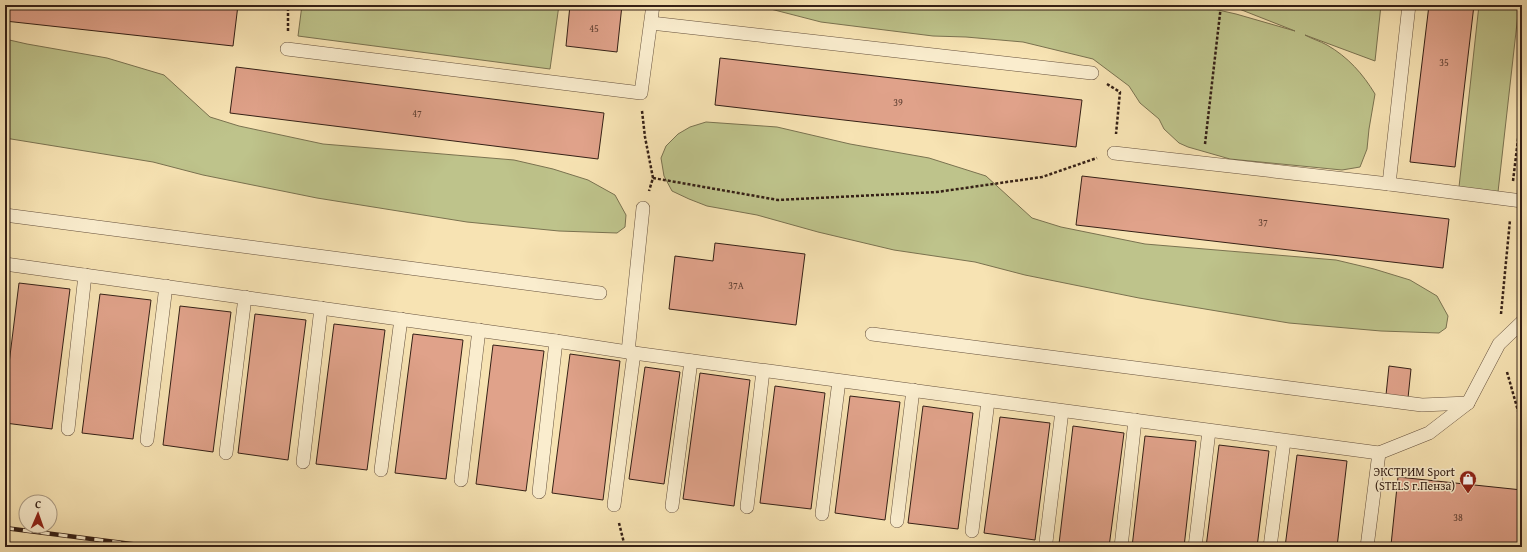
<svg xmlns="http://www.w3.org/2000/svg" width="1527" height="552" font-family="'Gentium Book Plus',serif">
<style>
.green{fill:#bec38b;stroke:#7a7250}
.building{fill:#e0a28a;stroke:#352016}
.lines{fill:none;stroke-linecap:round;stroke-linejoin:round}
.service-casing{stroke:#66513d;stroke-width:14}
.path{stroke:#352016;stroke-width:2.5;stroke-dasharray:3 2;stroke-linecap:butt}
.service{stroke:#faedce;stroke-width:13}
.rail-casing{stroke:#352016;stroke-width:4.5}
.rail{stroke:#faedce;stroke-width:3;stroke-dasharray:9;stroke-linecap:butt}
.labels{text-anchor:middle;stroke-width:3;stroke-linejoin:round;paint-order:stroke}
.number-label{font-size:10px;fill:#604033}
.poi-label{font-size:12px;fill:#352016;stroke:#faedce;text-anchor:end}
</style>
<rect width="100%" height="100%" fill="#f7e3b3"/>
<filter id="stains"><feTurbulence type="fractalNoise" baseFrequency=".005" numOctaves="4"/><feColorMatrix values="0 0 0 0 .2 0 0 0 0 .09 0 0 0 0 .02 0 0 0 .5 -.17"/></filter>
<radialGradient id="worn" r=".72"><stop offset=".6" stop-color="#630" stop-opacity="0"/><stop offset="1" stop-color="#630" stop-opacity=".3"/></radialGradient>
<!-- green -->
<g class="green">
<polygon points="302,5 559,5 550,69 298,36"/>
<path d="M755,5h441l40,9 59,17 -66,-26h152l-6,56 -70,-26c7,4 15,6 22,10 21,12 36,29 48,49l-6,35 -2,20 -7,18 -18,3 -112,-11 -42,-12 -9,-4 -15,-14 -5,-10 -19,-16 -11,-17 -36,-27 -70,-17 -57,-5 -33,-1 -112,-14z"/>
<polygon points="1479,5 1519,5 1498,192 1459,187"/>
<polygon points="5,39 27,44 107,58 164,75 210,117 239,126 323,144 514,160 553,169 588,180 615,195 626,215 625,227 617,233 559,231 467,222 317,198 203,175 153,162 5,138"/>
<polygon points="706,122 777,127 850,144 929,158 986,176 1032,218 1061,227 1145,244 1336,260 1374,269 1410,280 1437,296 1448,316 1446,328 1439,333 1381,331 1289,323 1139,298 1025,275 975,262 894,250 818,232 757,215 707,206 689,199 672,191 664,176 661,158 666,146 678,134 690,127"/>
</g>
<!-- building -->
<g class="building">
<polygon points="5,5 238,5 233,46 5,21"/>
<polygon points="570,5 622,5 617,52 566,46"/>
<polygon points="1429,5 1474,5 1455,167 1410,162"/>
<polygon points="720,58 1082,100 1076,147 715,105"/>
<polygon points="236,67 604,113 598,159 230,113"/>
<polygon points="1082,176 1449,219 1443,268 1076,225"/>
<polygon points="715,243 805,254 796,325 669,309 675,256 713,261"/>
<polygon points="19,283 70,289 52,429 5,423 5,396"/>
<polygon points="100,294 151,300 133,439 82,433"/>
<polygon points="180,306 231,312 213,452 163,445"/>
<polygon points="255,314 306,320 288,460 238,453"/>
<polygon points="334,324 385,330 367,470 316,464"/>
<polygon points="413,334 463,340 446,479 395,473"/>
<polygon points="493,345 544,351 526,491 476,484"/>
<polygon points="570,354 620,361 603,500 552,493"/>
<polygon points="1389,366 1411,369 1408,398 1386,395"/>
<polygon points="645,367 680,372 664,484 629,479"/>
<polygon points="700,373 750,380 734,506 683,499"/>
<polygon points="775,386 825,393 811,509 760,503"/>
<polygon points="850,396 900,402 885,520 835,513"/>
<polygon points="923,406 973,413 958,529 908,523"/>
<polygon points="1000,417 1050,423 1035,540 984,533"/>
<polygon points="1073,426 1124,433 1109,547 1087,547 1059,544"/>
<polygon points="1145,436 1196,441 1184,547 1132,547"/>
<polygon points="1219,445 1269,451 1257,547 1206,547"/>
<polygon points="1297,455 1347,461 1337,547 1285,547"/>
<polygon points="1398,477 1522,490 1522,547 1410,547 1391,545"/>
</g>
<g class="lines">
<!-- service casing -->
<g class="service-casing">
<g id="service">
<polyline points="651,23 1092,73"/>
<polyline points="287,49 641,93 653,5"/>
<polyline points="1114,153 1389,184 1522,201"/>
<polyline points="1389,184 1409,5"/>
<polyline points="5,215 600,293"/>
<polyline points="5,264 556,341 634,353 1379,453 1429,433 1468,403 1499,344 1522,322"/>
<polyline points="872,334 1422,405 1468,403"/>
<polyline points="628,352 643,208"/>
<polyline points="68,429 85,275"/>
<polyline points="147,440 166,286"/>
<polyline points="226,453 245,297"/>
<polyline points="303,462 321,308"/>
<polyline points="381,470 401,319"/>
<polyline points="461,480 479,330"/>
<polyline points="539,492 556,341"/>
<polyline points="614,505 634,353"/>
<polyline points="672,506 691,361"/>
<polyline points="747,507 763,371"/>
<polyline points="822,514 839,381"/>
<polyline points="897,521 913,390"/>
<polyline points="972,531 988,401"/>
<polyline points="1046,542 1062,411"/>
<polyline points="1121,547 1135,420"/>
<polyline points="1195,547 1209,431"/>
<polyline points="1270,547 1284,441"/>
<polyline points="1367,547 1379,453"/>
</g>
</g>
<!-- path -->
<g class="path">
<polyline points="288,31 288,5"/>
<polyline points="1107,84 1120,92 1116,134"/>
<polyline points="642,111 645,137 653,178 649,191"/>
<polyline points="1205,144 1221,5"/>
<polyline points="653,178 778,200 937,192 1042,177 1097,158"/>
<polyline points="1513,181 1522,106"/>
<polyline points="1501,314 1510,220"/>
<polyline points="1507,372 1522,425"/>
<polyline points="619,523 624,543 622,547"/>
</g>
<!-- service -->
<use href="#service" class="service"/>
<!-- rail casing -->
<g class="rail-casing">
<polyline id="rail" points="5,528 155,547"/>
</g>
<!-- rail -->
<use href="#rail" class="rail"/>
</g>
<!-- icons -->
<defs>
<g id="shop-pin" transform="scale(0.9)"><path d="M0 17L-7.5 6A9.5 9.5 0 1 1 7.5 6Z" fill="#8f2418" stroke="#faedce"/><path d="M-5-2.5h2.3a2.7 3.5 0 0 1 5.4 0H5L5.5 6h-11ZM-1.5-2.5h3a1.5 2.3 0 0 0-3 0Z" fill="#fff"/></g>
</defs>
<g fill-rule="evenodd">
<use href="#shop-pin" x="1468" y="479"/>
</g>
<g class="labels">
<!-- number labels -->
<g class="number-label">
<text x="594" y="32">45</text>
<text x="1444" y="66">35</text>
<text x="898" y="106">39</text>
<text x="417" y="117">47</text>
<text x="1263" y="226">37</text>
<text x="736" y="289">37А</text>
<text x="1458" y="521">38</text>
</g>
<!-- poi labels -->
<g class="poi-label">
<text x="1455" y="476">ЭКСТРИМ Sport<tspan x="1455" dy="14">(STELS г.Пенза)</tspan></text>
</g>
</g>
<!-- margin -->
<rect width="1527" height="552" fill="none" stroke="#f7e3b3" stroke-width="20"/>
<rect x="6" y="6" width="1515" height="540" fill="none" stroke="#352016" stroke-width="2"/>
<rect x="10" y="10" width="1507" height="532" fill="none" stroke="#352016"/>
<!-- north arrow -->
<g transform="translate(38 514) rotate(2)"><circle r="19" fill="#faedce" stroke="#ab9b84"/>
<path d="M0-3L7 15L0 10L-7 15Z" fill="#8f2418"/>
<text y="-6" font-size="11" font-weight="bold" text-anchor="middle" fill="#352016">С</text>
</g>
<rect width="100%" height="100%" filter="url(#stains)"/>
<rect width="100%" height="100%" fill="url(#worn)"/>
</svg>
